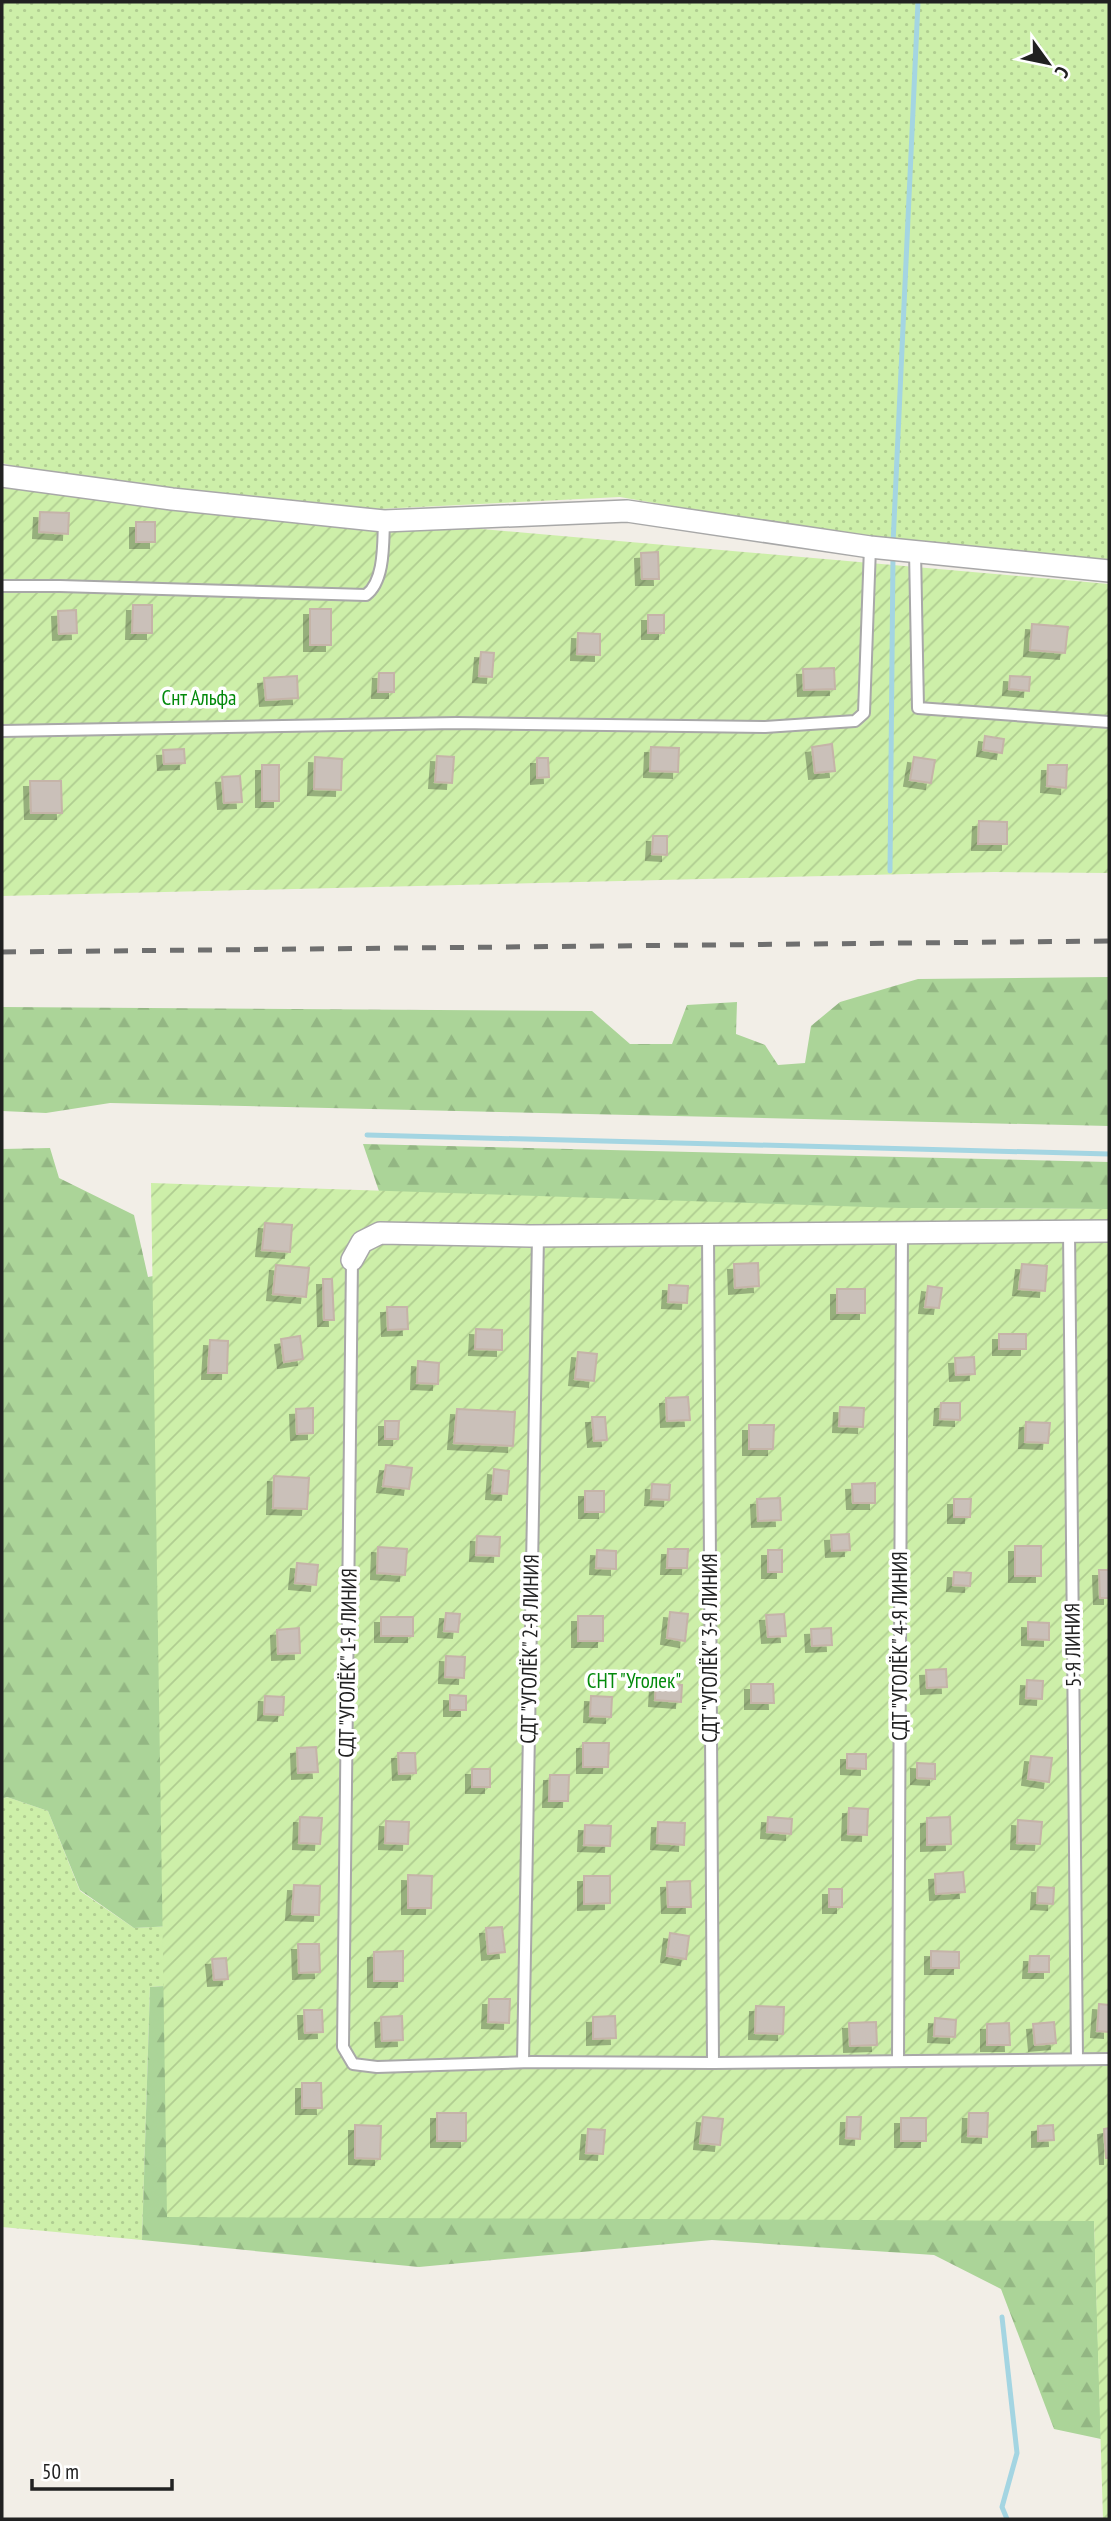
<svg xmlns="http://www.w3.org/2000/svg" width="1111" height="2521" font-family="'PT Sans Narrow',sans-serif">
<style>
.grass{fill:url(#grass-dots)}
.forest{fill:url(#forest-firs)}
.garden{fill:url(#garden-furrows)}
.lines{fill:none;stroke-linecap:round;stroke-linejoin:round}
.stream{stroke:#a4d5e2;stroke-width:5}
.building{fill:#cac0b9;stroke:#c5b4a8;stroke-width:2;filter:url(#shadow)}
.lane-casing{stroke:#a8a8a8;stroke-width:14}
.street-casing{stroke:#a8a8a8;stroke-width:24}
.lane{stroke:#fff;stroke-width:10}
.street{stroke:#fff;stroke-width:21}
.rail{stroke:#6f6f6f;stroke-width:5;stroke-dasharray:14 14;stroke-linecap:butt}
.labels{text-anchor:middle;stroke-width:7;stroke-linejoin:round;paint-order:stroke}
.park-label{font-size:21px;fill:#038a0c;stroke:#fff}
.street-label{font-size:21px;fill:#212121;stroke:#fff}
</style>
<defs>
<pattern id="grass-dots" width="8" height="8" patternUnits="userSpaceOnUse" patternTransform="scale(1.75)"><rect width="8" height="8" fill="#cdefa9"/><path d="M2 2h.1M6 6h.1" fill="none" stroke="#b0cd91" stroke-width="1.8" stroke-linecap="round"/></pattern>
<pattern id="forest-firs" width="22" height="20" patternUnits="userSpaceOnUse" patternTransform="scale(1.75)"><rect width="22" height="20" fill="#abd498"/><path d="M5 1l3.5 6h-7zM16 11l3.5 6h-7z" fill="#93b683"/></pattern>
<pattern id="garden-furrows" width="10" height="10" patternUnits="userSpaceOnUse" patternTransform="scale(1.75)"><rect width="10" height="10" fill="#cdefa9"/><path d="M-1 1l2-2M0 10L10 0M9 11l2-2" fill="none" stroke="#b0cd91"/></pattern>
<filter id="shadow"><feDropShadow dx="-6" dy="6" stdDeviation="0" flood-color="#0004"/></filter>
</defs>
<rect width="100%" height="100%" fill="#f2eee7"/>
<!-- grass -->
<g class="grass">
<polygon points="2,2 1109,2 1109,564 848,537 620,497 379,509 166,487 18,467 2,463"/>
<polygon points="7,1797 48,1811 80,1891 134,1928 192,1925 192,1984 150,1987 142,2240 2,2227 2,1799"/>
</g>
<!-- forest -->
<g class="forest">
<polygon points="1109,977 1109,1126 110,1103 46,1113 2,1111 2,1007 592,1011 630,1044 672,1044 687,1005 737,1002 736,1034 765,1045 778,1065 805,1063 811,1026 840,1002 918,979"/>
<polygon points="363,1144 1109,1162 1109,1209 384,1206"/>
<polygon points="50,1148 59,1178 134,1215 148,1277 189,1269 192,1925 134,1928 80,1890 48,1811 7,1797 2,1799 2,1149"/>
<polygon points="192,1984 1093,2186 1101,2439 1054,2429 1001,2289 934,2255 712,2240 419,2267 142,2240 150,1987"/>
</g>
<!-- garden -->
<g class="garden">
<polygon points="2,487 1109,584 1109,873 994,872 2,896"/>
<polygon points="151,1183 899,1208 1109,1209 1109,2519 1103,2519 1094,2221 167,2217"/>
</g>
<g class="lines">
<!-- stream -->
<g class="stream">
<polyline points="893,544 918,2"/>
<polyline points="890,871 893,554"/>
<polyline points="367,1135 1109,1154"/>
<polyline points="1002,2317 1017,2453 1002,2507 1007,2519"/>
</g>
</g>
<!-- building -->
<g class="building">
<polygon points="40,512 69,513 68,534 39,532"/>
<rect x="136" y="522" width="19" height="20"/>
<polygon points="658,552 659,579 642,579 641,553"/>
<polygon points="133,605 152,605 152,633 132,633"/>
<rect x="310" y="609" width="21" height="36"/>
<polygon points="76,610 77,633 59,634 58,611"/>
<rect x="648" y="615" width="16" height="18"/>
<polygon points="1032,624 1068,627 1065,653 1030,650"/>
<polygon points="578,633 600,634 600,655 577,654"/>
<polygon points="481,652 494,653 492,677 479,676"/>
<polygon points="834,668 835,689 804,690 803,669"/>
<polygon points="379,673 394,673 394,692 378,692"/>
<polygon points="297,676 298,698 266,700 264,678"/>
<polygon points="1010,676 1030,677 1029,691 1009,689"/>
<polygon points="985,736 1004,739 1002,753 983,750"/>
<polygon points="832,744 835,771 815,773 812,747"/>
<polygon points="651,747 679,748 678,772 650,771"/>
<polygon points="184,749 185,763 164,764 163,750"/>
<polygon points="437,756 454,757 452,783 435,782"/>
<polygon points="315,757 342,759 341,790 314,789"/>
<polygon points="914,757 935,760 931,783 910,780"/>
<polygon points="537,758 548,758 549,777 537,778"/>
<rect x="262" y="765" width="17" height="36"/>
<polygon points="1048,765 1067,765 1066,788 1047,786"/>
<polygon points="240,776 242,802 224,803 222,777"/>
<polygon points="30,781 61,781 62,813 31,813"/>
<polygon points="979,821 1007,822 1007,844 978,844"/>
<polygon points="653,836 667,836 667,855 652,854"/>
<polygon points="265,1223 292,1225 290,1252 262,1250"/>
<polygon points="758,1263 759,1286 735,1288 734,1264"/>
<polygon points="1022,1264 1047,1266 1045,1291 1019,1289"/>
<polygon points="276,1265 309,1268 306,1297 273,1294"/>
<polygon points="323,1279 332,1279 334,1320 324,1320"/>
<polygon points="669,1285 688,1286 687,1303 668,1302"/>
<polygon points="928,1286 942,1288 939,1308 925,1307"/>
<rect x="837" y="1289" width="28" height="24"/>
<polygon points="387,1307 407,1307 408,1329 388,1330"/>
<polygon points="476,1329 502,1330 502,1350 475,1349"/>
<rect x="999" y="1334" width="27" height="15"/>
<polygon points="300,1336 303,1359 284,1362 281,1339"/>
<polygon points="210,1340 228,1341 227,1373 208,1373"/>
<polygon points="578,1352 597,1354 594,1381 575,1379"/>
<polygon points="974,1357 975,1374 956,1375 955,1358"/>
<polygon points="418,1361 439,1363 438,1384 417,1383"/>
<polygon points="688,1397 690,1420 667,1421 666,1398"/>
<polygon points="941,1403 960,1403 960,1420 940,1419"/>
<polygon points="840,1407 864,1408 863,1427 839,1426"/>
<polygon points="313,1408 313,1433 297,1434 296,1409"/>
<polygon points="457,1409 515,1412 513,1446 454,1443"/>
<polygon points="592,1417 605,1417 607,1440 594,1441"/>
<polygon points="385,1421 399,1421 398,1439 385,1439"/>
<polygon points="1026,1422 1050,1423 1048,1443 1025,1442"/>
<polygon points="749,1425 774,1425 773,1449 749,1449"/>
<polygon points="386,1465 412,1468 409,1489 383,1486"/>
<polygon points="494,1469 509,1471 507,1494 492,1493"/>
<polygon points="274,1476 309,1478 307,1509 273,1508"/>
<polygon points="875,1483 875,1503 853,1503 852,1484"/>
<polygon points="652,1484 670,1485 669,1500 651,1499"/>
<rect x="585" y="1491" width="19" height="21"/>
<polygon points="780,1498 781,1520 758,1521 757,1499"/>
<polygon points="954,1499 971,1499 970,1517 954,1517"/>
<polygon points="849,1534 850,1550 832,1551 831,1535"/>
<polygon points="477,1536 500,1537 499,1556 476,1555"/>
<rect x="1015" y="1546" width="26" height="30"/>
<polygon points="378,1547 407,1549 405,1575 377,1573"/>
<polygon points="668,1549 688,1549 687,1568 667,1568"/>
<polygon points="597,1550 616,1551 616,1569 596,1568"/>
<rect x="768" y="1550" width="14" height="22"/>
<polygon points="297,1563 318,1565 316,1585 295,1583"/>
<polygon points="1099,1570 1109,1570 1109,1598 1100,1598"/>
<polygon points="954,1572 971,1573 970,1586 953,1585"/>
<polygon points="670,1612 688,1614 685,1641 667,1638"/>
<polygon points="446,1613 460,1614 458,1632 444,1631"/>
<polygon points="784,1614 786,1636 768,1637 766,1615"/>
<rect x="578" y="1616" width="25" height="25"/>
<rect x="381" y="1617" width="32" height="19"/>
<polygon points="1028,1622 1049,1623 1049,1640 1028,1639"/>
<polygon points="299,1628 300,1653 278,1654 277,1630"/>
<polygon points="831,1628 832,1645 812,1646 811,1629"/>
<polygon points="446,1656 465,1657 464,1678 445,1677"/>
<polygon points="946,1669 947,1687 927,1688 926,1670"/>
<polygon points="1027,1680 1043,1681 1042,1699 1026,1698"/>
<polygon points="656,1683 682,1685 681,1702 655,1700"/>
<polygon points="751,1684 773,1684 774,1703 751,1703"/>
<polygon points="450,1695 466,1696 466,1710 450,1710"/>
<polygon points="265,1696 284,1697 283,1715 264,1714"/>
<polygon points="591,1696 612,1697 611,1717 590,1716"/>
<polygon points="583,1743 609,1743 608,1767 583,1767"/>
<polygon points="316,1747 318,1772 298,1773 297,1748"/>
<polygon points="398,1753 415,1753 416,1773 399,1774"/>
<polygon points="847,1754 866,1754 866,1769 847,1768"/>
<polygon points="1031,1756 1052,1758 1049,1782 1028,1779"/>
<polygon points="917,1763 935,1764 935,1779 917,1778"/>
<rect x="472" y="1769" width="18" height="18"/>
<polygon points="550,1775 569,1775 568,1801 549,1801"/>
<polygon points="849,1808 868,1809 867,1835 848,1834"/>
<polygon points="300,1817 322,1818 320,1844 299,1843"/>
<polygon points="768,1817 792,1819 791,1834 767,1832"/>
<polygon points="950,1817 951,1844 927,1845 927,1818"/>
<polygon points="1018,1820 1042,1822 1040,1844 1017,1843"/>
<polygon points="386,1821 409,1822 408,1844 385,1843"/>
<polygon points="658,1822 685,1823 684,1845 657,1843"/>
<polygon points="585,1825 611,1826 610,1846 584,1845"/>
<polygon points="963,1872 965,1892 936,1894 935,1874"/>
<polygon points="408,1875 432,1876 431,1908 408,1908"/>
<polygon points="584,1876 610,1876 610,1903 584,1904"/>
<polygon points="690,1881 691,1907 668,1907 667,1882"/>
<polygon points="294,1885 320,1886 319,1915 292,1914"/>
<polygon points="1038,1887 1054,1888 1053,1904 1037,1903"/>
<rect x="829" y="1889" width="13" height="18"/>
<polygon points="502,1927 505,1952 488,1954 486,1928"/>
<polygon points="670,1933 689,1936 686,1959 667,1956"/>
<polygon points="298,1944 319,1944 320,1972 299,1973"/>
<polygon points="403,1951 403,1981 374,1981 374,1952"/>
<polygon points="931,1951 959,1952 959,1968 931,1968"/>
<polygon points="1030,1956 1049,1956 1049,1972 1029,1972"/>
<polygon points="226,1958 228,1979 214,1980 212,1959"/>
<polygon points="489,1999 510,1999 509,2023 488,2022"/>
<polygon points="1099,2004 1109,2005 1109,2032 1097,2031"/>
<polygon points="756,2006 784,2007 783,2034 755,2033"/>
<polygon points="304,2010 322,2010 323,2032 305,2033"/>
<polygon points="402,2016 403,2040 382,2041 381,2017"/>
<polygon points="615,2016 616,2038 593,2039 593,2017"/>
<polygon points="935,2018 956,2020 955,2037 934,2036"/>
<polygon points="876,2022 877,2045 850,2046 849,2023"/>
<polygon points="1054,2022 1056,2043 1035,2045 1033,2024"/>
<polygon points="1009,2023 1010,2045 987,2045 987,2024"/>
<polygon points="302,2083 321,2083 322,2108 302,2108"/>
<rect x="437" y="2113" width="29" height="28"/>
<polygon points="969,2113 988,2113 987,2137 968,2136"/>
<polygon points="703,2117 723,2119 720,2145 700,2143"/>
<polygon points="847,2117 861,2117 860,2139 846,2138"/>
<rect x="901" y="2118" width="25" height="23"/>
<polygon points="355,2125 381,2126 380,2159 355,2158"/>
<polygon points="1053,2125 1054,2140 1038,2141 1038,2126"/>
<polygon points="1109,2128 1109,2158 1106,2158 1104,2129"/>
<polygon points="588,2129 605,2130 603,2154 586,2153"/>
</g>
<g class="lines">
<!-- lane casing -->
<g class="lane-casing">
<g id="lane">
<polyline points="915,551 918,708 1109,722"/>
<path d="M2,586h58l306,9c19,-14 17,-52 18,-74"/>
<polyline points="2,731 457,723 765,727 855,721 864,713 870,547"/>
<polyline points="1069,1230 1077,2059"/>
<polyline points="708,1233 713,2063"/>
<polyline points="352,1260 343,2047 353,2064 377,2067 532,2062 713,2063 1109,2059"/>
<polyline points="898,2060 902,1232"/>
<polyline points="523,2062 538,1236"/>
</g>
</g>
<!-- street casing -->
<g class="street-casing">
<g id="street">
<polyline points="2,476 172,499 384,521 627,511 870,547 1109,571"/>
<polyline points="352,1260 362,1242 380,1233 530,1236 1109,1231"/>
</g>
</g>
<!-- lane -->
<use href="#lane" class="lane"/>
<!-- street -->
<use href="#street" class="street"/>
<!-- rail -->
<polyline class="rail" points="2,952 1109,941"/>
</g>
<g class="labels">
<!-- park labels -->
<g class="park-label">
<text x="199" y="705">Снт Альфа</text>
<text x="634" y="1688">СНТ "Уголек"</text>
</g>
<!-- street labels -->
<g class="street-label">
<text transform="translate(1073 1645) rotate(-91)" y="7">5-Я ЛИНИЯ</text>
<text transform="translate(900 1646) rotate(-90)" y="7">СДТ "УГОЛЁК" 4-Я ЛИНИЯ</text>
<text transform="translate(710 1648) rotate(-90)" y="7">СДТ "УГОЛЁК" 3-Я ЛИНИЯ</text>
<text transform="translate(530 1649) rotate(-89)" y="7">СДТ "УГОЛЁК" 2-Я ЛИНИЯ</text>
<text transform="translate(348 1663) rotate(-89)" y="7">СДТ "УГОЛЁК" 1-Я ЛИНИЯ</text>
</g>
</g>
<!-- border -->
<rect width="1111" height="2521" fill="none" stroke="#212121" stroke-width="7"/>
<!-- north arrow -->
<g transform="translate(1048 63) rotate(123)" stroke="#ffffff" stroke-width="5" paint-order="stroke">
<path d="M0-5L12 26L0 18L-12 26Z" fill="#212121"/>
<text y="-10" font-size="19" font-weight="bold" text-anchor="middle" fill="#212121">С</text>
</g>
<!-- scale -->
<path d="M32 2479v10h140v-10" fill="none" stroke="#212121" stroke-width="3.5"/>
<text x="42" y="2479" font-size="21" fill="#212121" stroke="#ffffff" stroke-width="5" paint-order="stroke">50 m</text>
</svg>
